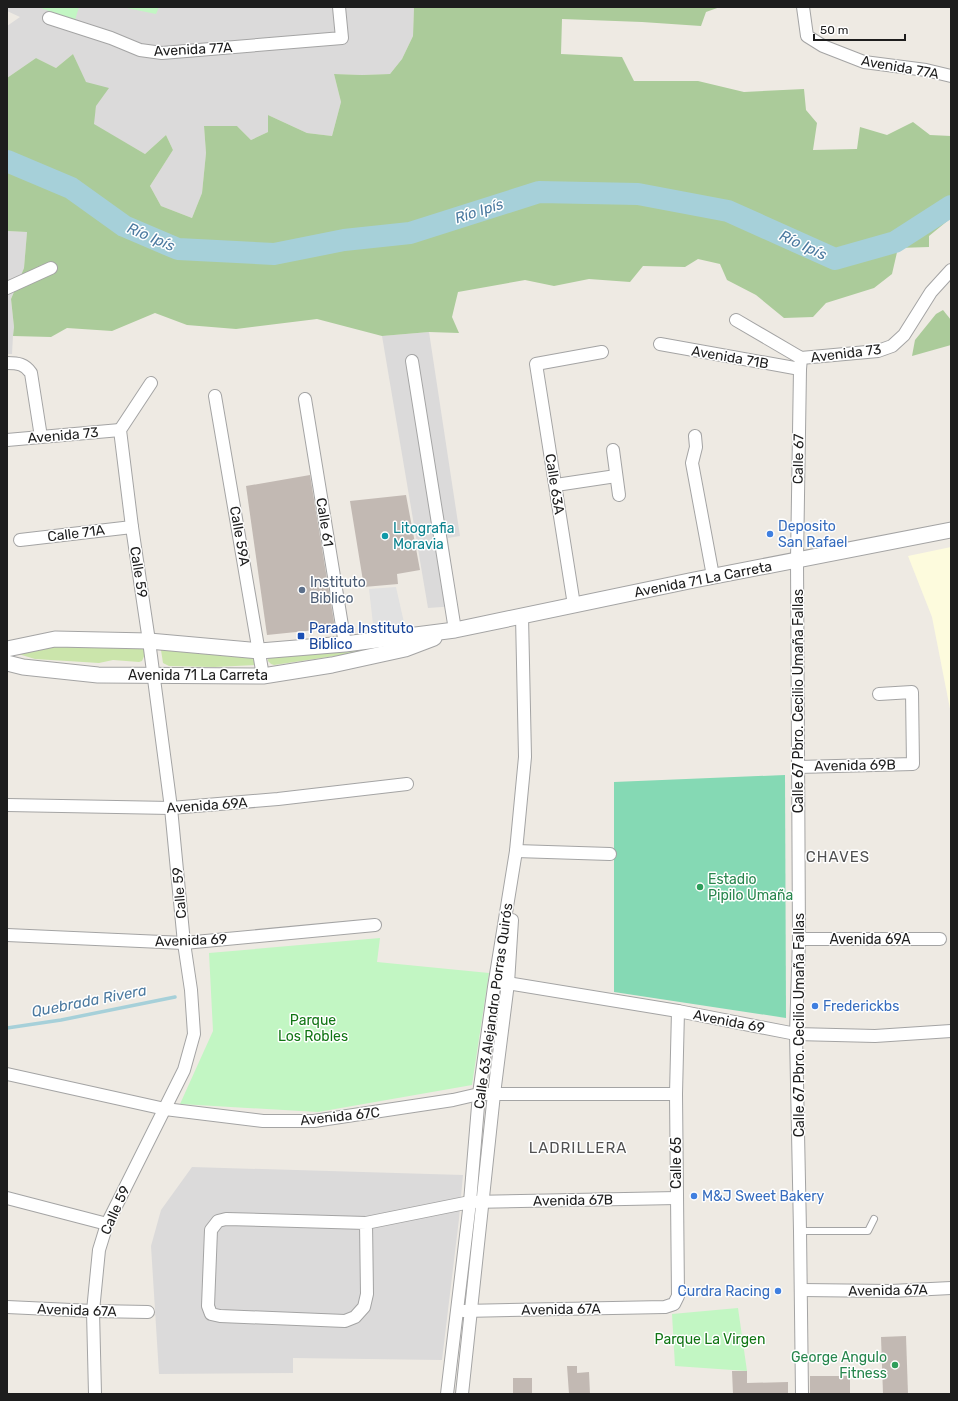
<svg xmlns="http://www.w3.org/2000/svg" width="958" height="1401" font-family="Rubik,sans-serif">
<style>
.residential{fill:#dbdada}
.education{fill:#fdfbdd}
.grass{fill:#cbe5ab}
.forest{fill:#abcb9a}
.park{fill:#c2f6c3}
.pitch{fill:#85d9b4}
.parking{fill:#e1e1e1}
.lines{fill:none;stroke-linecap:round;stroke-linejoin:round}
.stream{stroke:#a6d0d9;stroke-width:3.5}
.river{stroke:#a6d0d9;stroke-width:22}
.building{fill:#c2b9b3}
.service-casing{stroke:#a4a4a4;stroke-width:8}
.minor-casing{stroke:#a4a4a4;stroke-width:14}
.tertiary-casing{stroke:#a4a4a4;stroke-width:17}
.service{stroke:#fff;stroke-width:6}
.minor{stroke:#fff;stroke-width:12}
.tertiary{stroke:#fff;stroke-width:15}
.shop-dot{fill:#3f7fe0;stroke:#fff;stroke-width:1.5}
.culture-dot{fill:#0f9aa8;stroke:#fff;stroke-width:1.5}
.service-dot{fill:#5c6f8a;stroke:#fff;stroke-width:1.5}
.transit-dot{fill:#1a4fb4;stroke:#fff;stroke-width:1.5}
.leisure-dot{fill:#2e9e5b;stroke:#fff;stroke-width:1.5}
.labels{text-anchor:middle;stroke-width:3;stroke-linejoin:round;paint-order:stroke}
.street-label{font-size:14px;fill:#1d1d1d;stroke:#fff}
.shop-label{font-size:14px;fill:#366cbe;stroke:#fff;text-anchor:start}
.culture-label{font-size:14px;fill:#0d838f;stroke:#fff;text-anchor:start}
.service-label{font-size:14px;fill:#4e5e75;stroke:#fff;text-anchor:start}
.transit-label{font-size:14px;fill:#164399;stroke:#fff;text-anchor:start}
.leisure-label{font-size:14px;fill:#27864d;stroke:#fff;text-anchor:start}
.park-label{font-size:14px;fill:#117514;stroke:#fff}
.water-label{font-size:15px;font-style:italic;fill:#4c7aa0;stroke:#fff}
.neighbourhood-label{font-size:15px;letter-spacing:1px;fill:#505050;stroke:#fff}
</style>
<rect width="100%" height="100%" fill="#eeeae3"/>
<!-- residential -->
<g class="residential">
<polygon points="7,7 414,7 413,36 402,59 390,74 362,75 334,74 341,102 332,136 307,133 268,115 268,132 251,140 237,126 204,126 206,153 202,193 192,218 161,206 150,186 173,150 166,135 145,154 93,124 96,106 73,54 56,68 36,58 7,78 7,26 20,17 7,11"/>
<polygon points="7,231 27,232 24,268 11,299 14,327 13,336 12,354 7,354"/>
<polygon points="429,332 460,536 448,538 456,606 428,608 382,336"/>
<polygon points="192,1167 463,1175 459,1219 442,1360 293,1358 293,1373 159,1374 151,1246 161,1210"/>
</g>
<!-- education -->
<polygon class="education" points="951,547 951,714 932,617 908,556"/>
<!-- grass -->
<g class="grass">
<polygon points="382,639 382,649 274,665 271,664 268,661 268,658"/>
<polygon points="35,645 144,648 145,654 142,661 139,662 113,660 99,663 35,659 15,653"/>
<polygon points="164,648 258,654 257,665 214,667 169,666 163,663 161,650"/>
</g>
<!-- forest -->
<g class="forest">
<polygon points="414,7 720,7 706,12 701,26 642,22 562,19 561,54 622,57 634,81 698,81 744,92 804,89 806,110 817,123 813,150 857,149 860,127 887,135 913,122 930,135 951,136 951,218 929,236 929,247 898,248 892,274 874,288 826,303 813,317 784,318 756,295 727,280 720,264 698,259 685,267 643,266 630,282 589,279 554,286 525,280 458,292 452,317 459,333 429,332 382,336 317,319 236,329 187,325 155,313 112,331 67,328 51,337 13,336 14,327 11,299 24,268 27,232 7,231 7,78 36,58 56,68 73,54 86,82 109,88 96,106 94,124 145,154 166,135 173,150 150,186 161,206 192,218 202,193 206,153 204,126 237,126 251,140 268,132 268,115 307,133 332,136 341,102 334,74 362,75 390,74 402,59 413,36"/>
<polygon points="943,310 951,320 951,345 912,356 915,340 936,314"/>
</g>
<!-- park -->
<g class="park">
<polygon points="38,7 79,7 75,20"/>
<polygon points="122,7 159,7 156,14"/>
<polygon points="380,938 377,962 489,973 472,1085 318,1112 180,1104 213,1031 209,953"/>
<polygon points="738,1308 747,1371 675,1366 672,1314"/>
</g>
<!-- pitch -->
<polygon class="pitch" points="785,775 786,1018 614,992 614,782"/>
<!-- parking -->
<polygon class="parking" points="396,587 405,627 374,633 369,589"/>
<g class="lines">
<!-- stream -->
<polyline class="stream" points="7,1028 61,1020 175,997"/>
<!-- river -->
<polyline class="river" points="7,161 71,188 124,226 178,249 274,254 344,240 410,233 539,192 638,194 728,211 835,259 895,242 951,206"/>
</g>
<!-- building -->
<g class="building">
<polygon points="310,475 335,628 267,635 246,486"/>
<polygon points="406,495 420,570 397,574 398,584 364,587 350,501"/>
<polygon points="906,1336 908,1394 883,1394 881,1337"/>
<polygon points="567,1366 577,1366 577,1373 589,1372 590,1394 569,1394"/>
<polygon points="732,1371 747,1371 747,1383 788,1382 788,1394 733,1394"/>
<rect x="810" y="1376" width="40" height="18"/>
<rect x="513" y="1378" width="19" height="16"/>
</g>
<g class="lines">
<!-- service casing -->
<g class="service-casing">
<polyline id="service" points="800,1231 868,1231 874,1219"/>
</g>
<!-- minor casing -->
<g class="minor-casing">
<g id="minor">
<polyline points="803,7 807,36 823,46 864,62 926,70 951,76"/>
<polyline points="49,18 111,38 140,50 162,53 342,38 339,7"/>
<polyline points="7,288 51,268"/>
<polyline points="736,320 801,358 878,351 892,346 904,335 931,292 951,270"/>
<polyline points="660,344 800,369"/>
<polyline points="801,358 800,369 797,560 799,939 796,1034 800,1231 802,1394"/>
<polyline points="412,361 455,630"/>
<path d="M7,363c11,0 18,1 24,10l10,64"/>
<polyline points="215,396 263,676"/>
<polyline points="305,399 345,644"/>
<polyline points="695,436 696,447 692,463 713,576"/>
<polyline points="7,440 120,430"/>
<polyline points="613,450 619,495"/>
<polyline points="556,485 616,476"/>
<polyline points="20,540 132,527"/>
<polyline points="574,605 536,364 602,352"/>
<polyline points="798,767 913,764 912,692 879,694"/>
<polyline points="7,805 171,808 278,799 407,784"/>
<polyline points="516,851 610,854"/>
<polyline points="7,935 184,943 375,925"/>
<polyline points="799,939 940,939"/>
<polyline points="501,982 678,1011 796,1034 875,1036 951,1031"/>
<polyline points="7,1074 165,1109 263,1121 314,1121 453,1100 479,1094 676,1094"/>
<polyline points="7,1198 107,1224"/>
<polyline points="366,1223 367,1294 364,1307 355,1317 345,1321 220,1316 211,1314 208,1306 211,1230 218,1221 226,1219 366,1223 470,1202 677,1198"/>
<polyline points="801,1290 891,1291 951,1288"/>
<polyline points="7,1307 93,1311 148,1312"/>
<polyline points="463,1311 665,1307 674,1304 678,1296 676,1094 678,1011"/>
<polyline points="95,1394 93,1311 99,1250 107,1224 184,1070 194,1034 191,990 184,943 171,808 149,641 132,527 120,430 151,383"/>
<polyline points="447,1394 470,1202 479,1094 494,987 516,851 525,757 522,616"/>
<polyline points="462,1394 494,1094 508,983 512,920"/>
</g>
</g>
<!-- tertiary casing -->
<g class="tertiary-casing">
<g id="tertiary">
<polyline points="7,649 55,639 149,641 260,651 345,644 455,630 694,580 951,530"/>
<polyline points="7,663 23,667 98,675 263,676 332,665 405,649 434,638"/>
</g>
</g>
<!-- service -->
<use href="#service" class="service"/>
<!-- minor -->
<use href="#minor" class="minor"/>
<!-- tertiary -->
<use href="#tertiary" class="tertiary"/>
</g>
<!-- markers -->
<g class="shop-dot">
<circle cx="770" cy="534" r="4"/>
<circle cx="815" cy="1006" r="4"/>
<circle cx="694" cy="1196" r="4"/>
<circle cx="778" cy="1291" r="4"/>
</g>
<circle class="culture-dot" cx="385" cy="536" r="4"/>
<circle class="service-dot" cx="302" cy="590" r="4"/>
<rect class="transit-dot" x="297" y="632" width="8" height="8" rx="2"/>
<g class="leisure-dot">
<circle cx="700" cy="887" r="4"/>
<circle cx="895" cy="1365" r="4"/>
</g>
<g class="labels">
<!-- street labels -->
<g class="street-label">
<text transform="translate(193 49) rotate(-3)" y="5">Avenida 77A</text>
<text transform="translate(900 67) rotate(10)" y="5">Avenida 77A</text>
<text transform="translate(846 353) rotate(-7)" y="5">Avenida 73</text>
<text transform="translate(730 357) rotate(10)" y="5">Avenida 71B</text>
<text transform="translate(63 435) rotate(-5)" y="5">Avenida 73</text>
<text transform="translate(798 459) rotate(-89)" y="5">Calle 67</text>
<text transform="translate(555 484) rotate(81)" y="5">Calle 63A</text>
<text transform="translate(325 522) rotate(81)" y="5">Calle 61</text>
<text transform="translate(76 533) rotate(-7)" y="5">Calle 71A</text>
<text transform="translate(240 536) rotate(80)" y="5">Calle 59A</text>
<text transform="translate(139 572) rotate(81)" y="5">Calle 59</text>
<text transform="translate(703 579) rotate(-11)" y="5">Avenida 71 La Carreta</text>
<text x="198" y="680">Avenida 71 La Carreta</text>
<text transform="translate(798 701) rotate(-90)" y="5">Calle 67 Pbro. Cecilio Umaña Fallas</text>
<text transform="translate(855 765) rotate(-1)" y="5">Avenida 69B</text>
<text transform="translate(207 805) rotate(-4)" y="5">Avenida 69A</text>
<text transform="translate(179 893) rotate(-95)" y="5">Calle 59</text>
<text x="870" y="944">Avenida 69A</text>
<text transform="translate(191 940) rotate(-2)" y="5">Avenida 69</text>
<text transform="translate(493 1006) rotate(-82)" y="5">Calle 63 Alejandro Porras Quirós</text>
<text transform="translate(729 1021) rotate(11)" y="5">Avenida 69</text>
<text transform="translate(799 1025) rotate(-90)" y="5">Calle 67 Pbro. Cecilio Umaña Fallas</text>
<text transform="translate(340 1116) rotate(-6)" y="5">Avenida 67C</text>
<text transform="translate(676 1163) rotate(-90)" y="5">Calle 65</text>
<text transform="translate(573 1200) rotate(-1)" y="5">Avenida 67B</text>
<text transform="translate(115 1210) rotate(-66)" y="5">Calle 59</text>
<text transform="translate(888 1290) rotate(-1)" y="5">Avenida 67A</text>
<text transform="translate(561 1309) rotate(-1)" y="5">Avenida 67A</text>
<text transform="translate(77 1310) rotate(2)" y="5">Avenida 67A</text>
</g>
<!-- shop labels -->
<g class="shop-label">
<text x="778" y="531">Deposito<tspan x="778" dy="16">San Rafael</tspan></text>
<text x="823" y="1011">Frederickbs</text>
<text x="702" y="1201">M&amp;J Sweet Bakery</text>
<text x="770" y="1296" text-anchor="end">Curdra Racing</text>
</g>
<!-- culture labels -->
<g class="culture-label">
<text x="393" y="533">Litografia<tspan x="393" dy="16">Moravia</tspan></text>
</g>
<!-- service labels -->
<g class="service-label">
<text x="310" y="587">Instituto<tspan x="310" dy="16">Biblico</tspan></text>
</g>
<!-- transit labels -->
<g class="transit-label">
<text x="309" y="633">Parada Instituto<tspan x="309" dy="16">Biblico</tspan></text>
</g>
<!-- leisure labels -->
<g class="leisure-label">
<text x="708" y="884">Estadio<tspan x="708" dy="16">Pipilo Umaña</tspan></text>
<text x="887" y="1362" text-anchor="end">George Angulo<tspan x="887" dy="16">Fitness</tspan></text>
</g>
<!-- park labels -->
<g class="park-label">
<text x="313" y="1025">Parque<tspan x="313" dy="16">Los Robles</tspan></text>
<text x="710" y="1344">Parque La Virgen</text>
</g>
<!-- water labels -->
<g class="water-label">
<text transform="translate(479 211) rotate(-18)" y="5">Río Ipís</text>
<text transform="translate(151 237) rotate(23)" y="5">Río Ipís</text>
<text transform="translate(803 245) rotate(25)" y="5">Río Ipís</text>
<text transform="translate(89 1001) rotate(-11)" y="5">Quebrada Rivera</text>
</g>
<!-- neighbourhood labels -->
<g class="neighbourhood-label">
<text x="838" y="862">CHAVES</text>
<text x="578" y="1153">LADRILLERA</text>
</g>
</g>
<!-- border -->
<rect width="958" height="1401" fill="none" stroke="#1d1d1d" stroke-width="16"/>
<!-- scale -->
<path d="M814 34v6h91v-6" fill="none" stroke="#1d1d1d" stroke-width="2"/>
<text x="820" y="34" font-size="12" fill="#1d1d1d" stroke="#ffffff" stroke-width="3" paint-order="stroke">50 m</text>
</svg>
